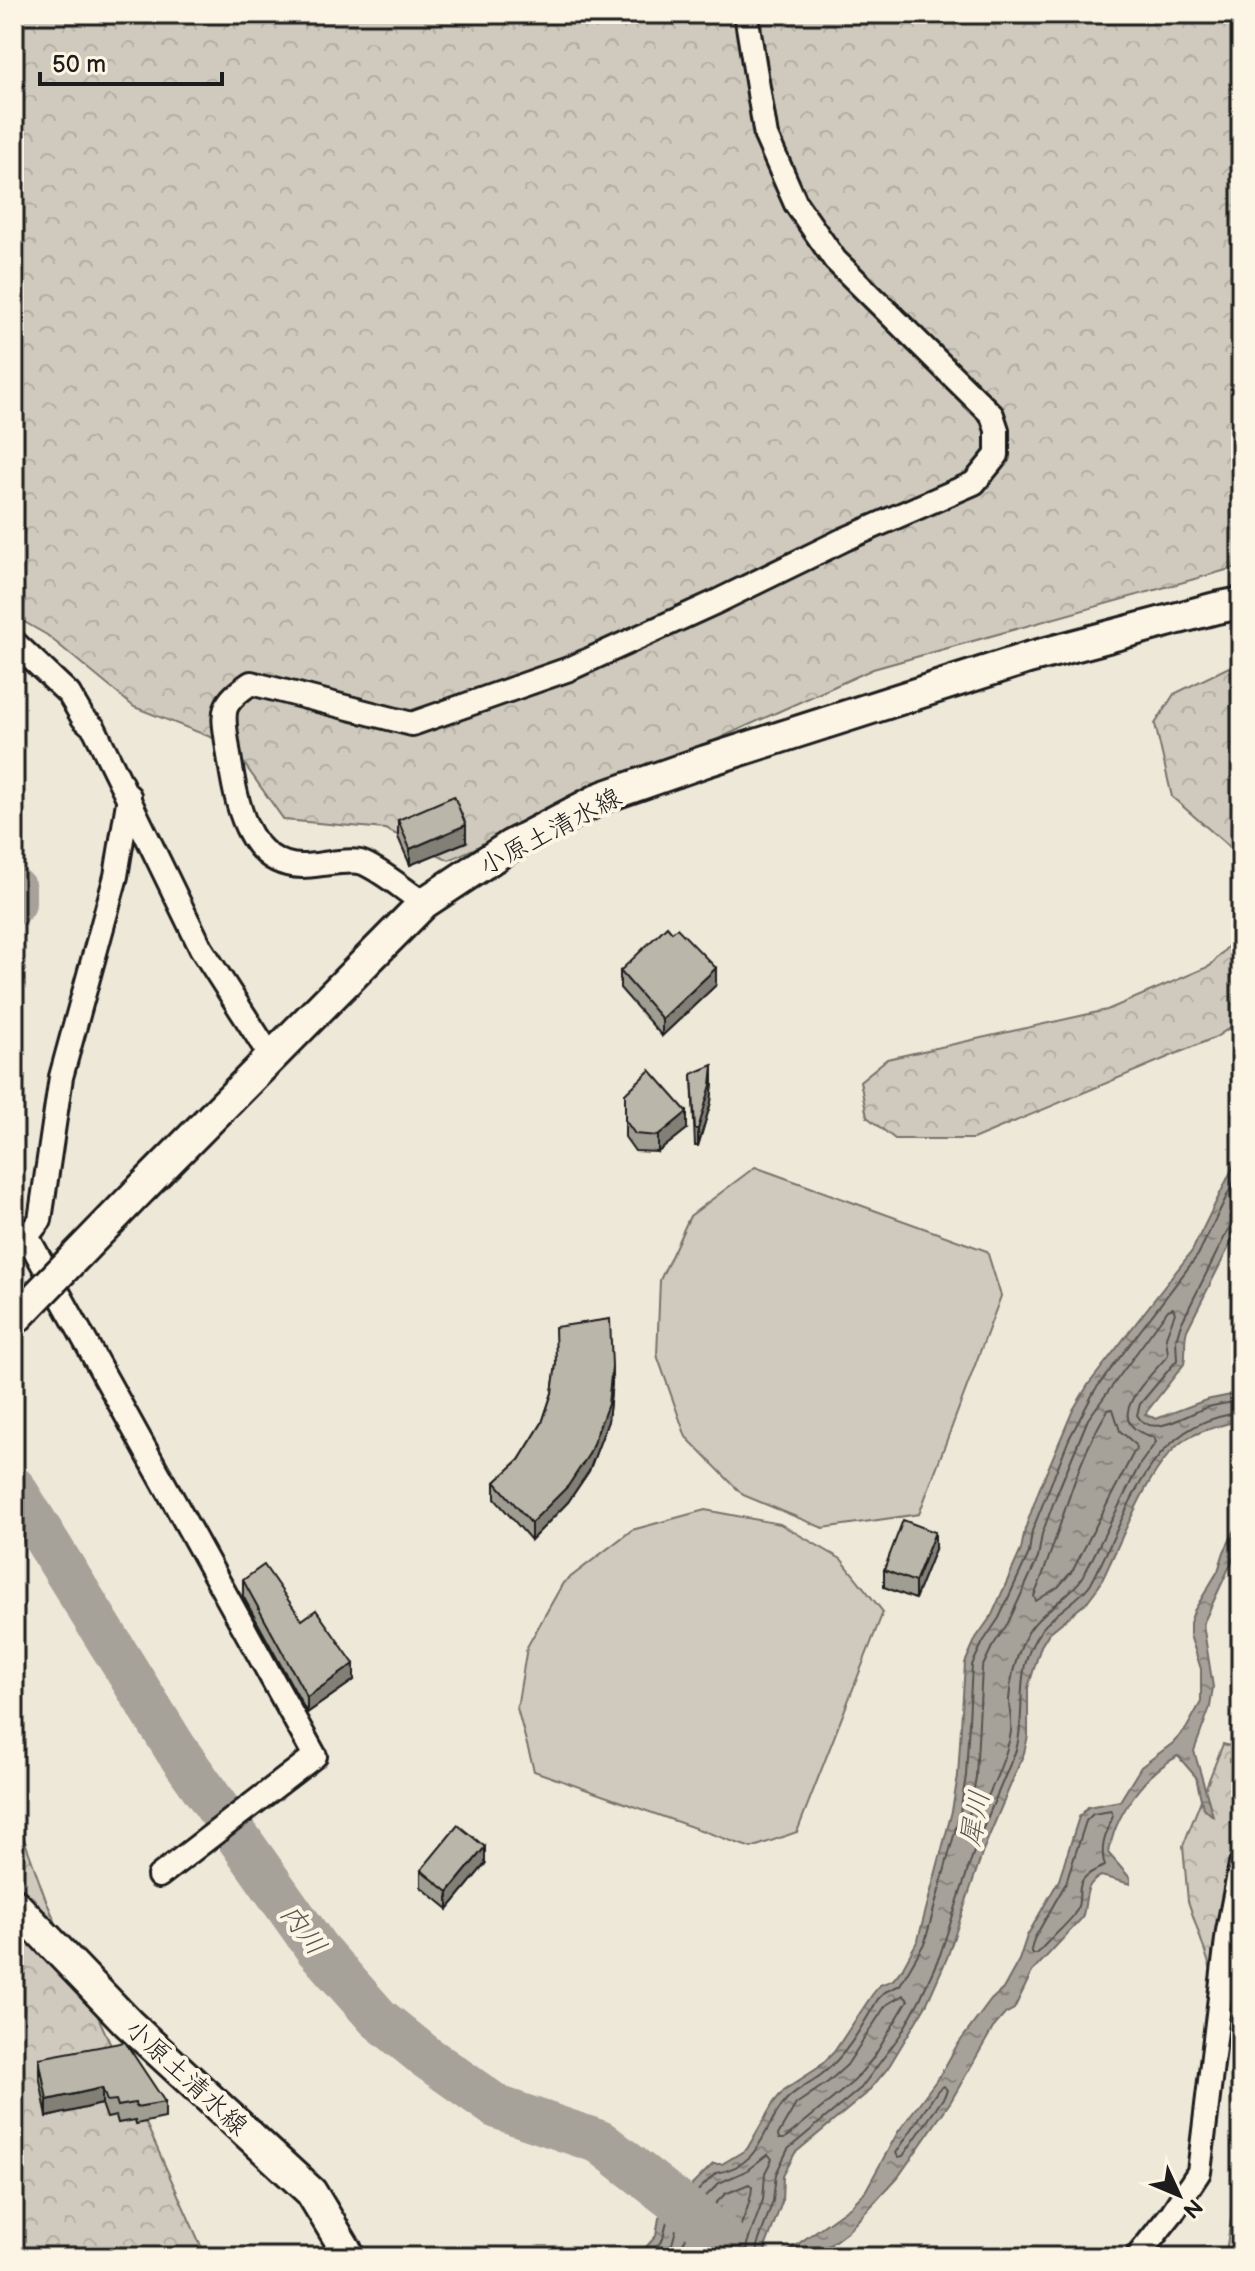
<svg xmlns="http://www.w3.org/2000/svg" width="1255" height="2271" font-family="'Balsamiq Sans','Klee One',sans-serif">
<style>
.forest{fill:url(#forest-crowns);stroke:#76736c;stroke-width:2}
.garden{fill:#cfcabd;stroke:#76736c;stroke-width:2}
.water{fill:url(#water-ripples);stroke:#6f6c67;stroke-width:2}
.lines{fill:none;stroke-linecap:round;stroke-linejoin:round}
.shore{stroke:#54524e;stroke-width:2}
.river{stroke:#a7a299;stroke-width:44}
.minor-casing{stroke:#1c1c1c;stroke-width:28}
.secondary-casing{stroke:#1c1c1c;stroke-width:36}
.minor{stroke:#fcf5e5;stroke-width:22}
.secondary{stroke:#fcf5e5;stroke-width:30}
.secondary-bridge-casing{stroke:#1c1c1c;stroke-width:36;stroke-linecap:butt}
.secondary-bridge{stroke:#fcf5e5;stroke-width:30}
.wall{fill:#a09d92;stroke:#1c1c1c;stroke-width:2}
.shaded-wall{fill:#827f77;stroke:#1c1c1c;stroke-width:2}
.building{fill:#bab6aa;stroke:#1c1c1c;stroke-width:2}
.labels{text-anchor:middle;stroke-width:8;stroke-linejoin:round;paint-order:stroke}
.street-label{font-size:26px;fill:#1c1c1c;stroke:#fcf5e5}
.water-label{font-size:28px;font-style:italic;fill:#5b5854;stroke:#fcf5e5}
</style>
<defs>
<pattern id="forest-crowns" width="20" height="18" patternUnits="userSpaceOnUse" patternTransform="scale(2)"><rect width="20" height="18" fill="#cfcabd"/><path d="M2 6a3 3 0 1 1 6 0M12 15a3 3 0 1 1 6 0" fill="none" stroke="#b1ada2"/></pattern>
<pattern id="water-ripples" width="26" height="14" patternUnits="userSpaceOnUse" patternTransform="scale(2)"><rect width="26" height="14" fill="#a7a299"/><path d="M2 4q2-2 4 0t4 0M15 11q2-2 4 0t4 0" fill="none" stroke="#87837c"/></pattern>
</defs>
<rect width="100%" height="100%" fill="#eee8d9"/>
<filter id="ink" filterUnits="userSpaceOnUse"><feTurbulence type="fractalNoise" baseFrequency=".0125" numOctaves="2"/><feDisplacementMap in="SourceGraphic" scale="16" xChannelSelector="R" yChannelSelector="G"/><feConvolveMatrix kernelMatrix="1 2 1 2 8 2 1 2 1" color-interpolation-filters="sRGB"/></filter>
<g filter="url(#ink)">
<!-- forest -->
<g class="forest">
<polygon points="14,14 1241,14 1241,566 873,669 449,860 385,829 284,820 231,745 134,707 47,635 14,616"/>
<polygon points="1241,661 1241,857 1172,797 1155,724 1174,694"/>
<polygon points="1241,932 1241,1020 1216,1037 973,1139 895,1139 867,1117 860,1081 887,1059 1107,1010 1210,966"/>
<polygon points="1223,1744 1241,1749 1241,2257 1225,2257 1235,2195 1239,2053 1188,1901 1183,1846"/>
<polygon points="14,1811 47,1903 206,2257 14,2257"/>
</g>
<!-- garden -->
<g class="garden">
<polygon points="755,1167 987,1251 1001,1296 919,1514 823,1528 743,1495 686,1437 657,1355 660,1280 690,1216"/>
<polygon points="705,1510 780,1524 841,1559 883,1612 797,1832 751,1848 534,1771 517,1708 527,1647 563,1583 632,1530"/>
</g>
<!-- water -->
<g class="water">
<path d="M1241,1151v72l-54,107c-4,12 0,21 -3,34l-39,50 11,5 50,-19 35,-7v27c-19,5 -41,10 -58,21 -36,26 -63,105 -84,145l-13,17 -37,30 -8,13 -13,42v48l-4,17 -40,95 -37,110 -20,45 -39,65 -22,26 -71,59 -12,23 -1,26 -17,46 5,9h-133l19,-21 3,-18 54,-54h9l25,-15 27,-47 10,-12 34,-22 16,-16 38,-57 8,-10 13,-5 9,-11 16,-29 34,-129 6,-35 7,-113 11,-25 16,-23 29,-65 4,-21 14,-39 34,-80 15,-25 104,-134z"/>
<path d="M1241,1518v24l-38,82 10,63 -3,20 -16,44 19,65 -10,-8 -7,-31 -18,-21c-33,17 -65,61 -69,98l21,24v6l-29,-8c-19,9 -13,26 -19,42l-50,54 -18,37 -9,5 -12,14 -42,73 -53,76 -50,54 -34,26h-34l71,-51 14,-14 33,-60 43,-58 15,-27 35,-47 12,-11 16,-29 8,-24 32,-56 20,-63 9,-10 32,-6 21,-34 32,-24 13,-14 15,-27v-33l-11,-34v-12l4,-12 24,-40 6,-19z"/>
</g>
<g class="lines">
<!-- shore -->
<g class="shore">
<path d="M1241,1221l-11,5 -50,100 -4,14 1,20 -37,44 -3,11c14,26 51,-2 71,-8 11,-3 22,-4 33,-6"/>
<path d="M1173,1308l2,5 -9,24 2,18c-19,24 -72,68 -14,82l2,5 -16,22 -57,113c-16,24 -46,34 -59,63 -8,18 -14,40 -15,60 0,10 3,20 2,31 -3,25 -25,70 -36,93l-4,2 -3,-4 8,-45 6,-109 10,-21 16,-24 30,-65 4,-24 14,-38 32,-77 80,-109z"/>
<path d="M1113,1409l7,22 15,13 1,4 -63,122 -15,17 -22,14 -2,-5c27,-61 38,-129 74,-186z"/>
<path d="M1111,1811l2,5c-7,18 -14,31 -8,50 -41,15 -16,29 -32,50 -10,13 -25,24 -36,38h-4l-2,-4 3,-11 32,-56 20,-62 7,-7z"/>
<polygon points="903,1995 908,2000 874,2057 854,2081 784,2139 779,2139 778,2135 796,2104 828,2082 847,2065 886,2005"/>
<polygon points="944,2086 947,2090 944,2097 903,2156 898,2157 896,2153 938,2090"/>
<path d="M648,2257l15,-18 4,-18 49,-48c48,-8 45,-45 70,-73 10,-11 25,-17 36,-26 25,-19 40,-48 56,-75l7,-7 15,-7 25,-43 35,-129 6,-37 6,-111 11,-23 16,-24 30,-65 3,-22 37,-92 26,-49 103,-135 43,-88"/>
<polyline points="661,2257 672,2244 677,2226 719,2183 746,2171 768,2154 772,2159 765,2173 763,2200 747,2244 749,2257"/>
<path d="M677,2257l12,-26 36,-37 24,-10 3,3c-1,25 -20,45 -16,70"/>
<path d="M759,2257l-2,-11 16,-45 3,-27 12,-25 73,-61 40,-54 19,-35 20,-44 36,-110 40,-95c12,-42 -5,-81 26,-121 15,-19 36,-27 50,-47 37,-69 56,-161 149,-169"/>
</g>
<!-- river -->
<g class="river">
<polyline points="14,889 14,903"/>
<polyline points="14,1488 175,1748 317,1949 378,2018 426,2057 497,2107 600,2142 723,2238"/>
</g>
<!-- minor casing -->
<g class="minor-casing">
<g id="minor">
<polyline points="14,642 69,694 83,718 94,728 201,948 271,1057"/>
<path d="M424,903c-19,-12 -40,-31 -61,-40 -13,-5 -45,3 -61,3 -59,-1 -67,-72 -74,-117 -5,-37 -10,-44 23,-66l161,41 157,-55 147,-67 127,-62 131,-57 23,-28v-25l-5,-15 -157,-155 -39,-56 -30,-68 -20,-122"/>
<polyline points="27,1236 315,1756 159,1876"/>
<polyline points="14,1248 20,1245 40,1220 61,1077 116,876 129,796"/>
<polyline points="1137,2257 1172,2213 1199,2172 1228,1931 1241,1864"/>
</g>
</g>
<!-- secondary casing -->
<g class="secondary-casing">
<g id="secondary">
<polyline points="143,1187 424,903 510,846 603,797 706,761 1028,658 1216,608 1241,603"/>
<polyline points="14,1904 128,2023 311,2192 346,2250 347,2257"/>
</g>
</g>
<!-- minor -->
<use href="#minor" class="minor"/>
<!-- secondary -->
<use href="#secondary" class="secondary"/>
<!-- secondary-bridge casing -->
<g class="secondary-bridge-casing">
<polyline id="secondary-bridge" points="14,1320 143,1187"/>
</g>
<!-- secondary-bridge -->
<use href="#secondary-bridge" class="secondary-bridge"/>
</g>
<!-- wall -->
<g class="wall">
<polygon points="398,820 466,842 410,865 398,837"/>
<polygon points="620,971 716,985 662,1036 620,988"/>
<polygon points="692,1074 713,1082 711,1102 698,1146 695,1146"/>
<polygon points="625,1094 687,1129 658,1152 635,1151 625,1137"/>
<polygon points="556,1366 612,1383 608,1421 589,1471 568,1502 531,1540 495,1499 495,1482 519,1460 542,1423 552,1393"/>
<polygon points="935,1549 915,1599 884,1587 884,1570"/>
<polygon points="243,1580 302,1620 354,1680 307,1713 243,1596"/>
<polygon points="485,1864 448,1909 421,1887 421,1870"/>
<polygon points="39,2058 165,2102 165,2118 136,2124 135,2120 118,2123 116,2116 107,2118 102,2104 47,2117 39,2075"/>
</g>
<!-- shaded-wall -->
<g class="shaded-wall">
<polygon points="466,825 466,842 410,865 410,849"/>
<polygon points="716,968 716,985 662,1036 662,1019"/>
<polygon points="713,1065 713,1082 711,1102 698,1146 698,1129"/>
<polygon points="687,1112 687,1129 658,1152 658,1136"/>
<polygon points="612,1366 612,1383 608,1421 589,1471 568,1502 531,1540 531,1523"/>
<polygon points="935,1532 935,1549 915,1599 915,1582"/>
<polygon points="354,1664 354,1680 307,1713 307,1697"/>
<polygon points="485,1847 485,1864 448,1909 448,1892"/>
<polygon points="102,2088 102,2104 47,2117 47,2100"/>
</g>
<!-- building -->
<g class="building">
<polygon points="454,796 466,825 410,849 398,820"/>
<polygon points="667,926 672,932 677,928 716,968 662,1019 620,971"/>
<polygon points="713,1065 711,1085 698,1129 695,1129 692,1074"/>
<polygon points="650,1070 687,1112 658,1136 635,1134 625,1120 625,1094"/>
<polygon points="610,1319 612,1366 608,1404 589,1454 568,1486 531,1523 495,1482 519,1460 542,1423 552,1393 556,1364 555,1327"/>
<polygon points="903,1520 935,1532 915,1582 884,1570"/>
<polygon points="264,1565 302,1620 316,1610 354,1664 307,1697 243,1580"/>
<polygon points="458,1825 485,1847 448,1892 421,1870"/>
<polygon points="125,2042 165,2102 136,2107 135,2103 118,2106 116,2100 107,2101 102,2088 47,2100 39,2058"/>
</g>
</g>
<g class="labels">
<!-- street labels -->
<g class="street-label">
<text transform="translate(550 831) rotate(-28)" y="9">小原土清水線</text>
<text transform="translate(187 2077) rotate(43)" y="9">小原土清水線</text>
</g>
<!-- water labels -->
<g class="water-label">
<text transform="translate(974 1818) rotate(-79)" y="10">犀川</text>
<text transform="translate(304 1929) rotate(53)" y="10">内川</text>
</g>
</g>
<!-- margin -->
<rect width="1255" height="2271" fill="none" stroke="#fcf5e5" stroke-width="48"/>
<rect x="24" y="24" width="1207" height="2223" fill="none" stroke="#1c1c1c" stroke-width="3" filter="url(#ink)"/>
<!-- north arrow -->
<g transform="translate(1179 2195) rotate(134)" stroke="#fcf5e5" stroke-width="6" paint-order="stroke">
<path d="M0-6L14 30L0 20L-14 30Z" fill="#1c1c1c"/>
<text y="-12" font-size="22" font-weight="bold" text-anchor="middle" fill="#1c1c1c">N</text>
</g>
<!-- scale -->
<path d="M40 72v12h182v-12" fill="none" stroke="#1c1c1c" stroke-width="4"/>
<text x="52" y="72" font-size="24" fill="#1c1c1c" stroke="#fcf5e5" stroke-width="6" paint-order="stroke">50 m</text>
</svg>
